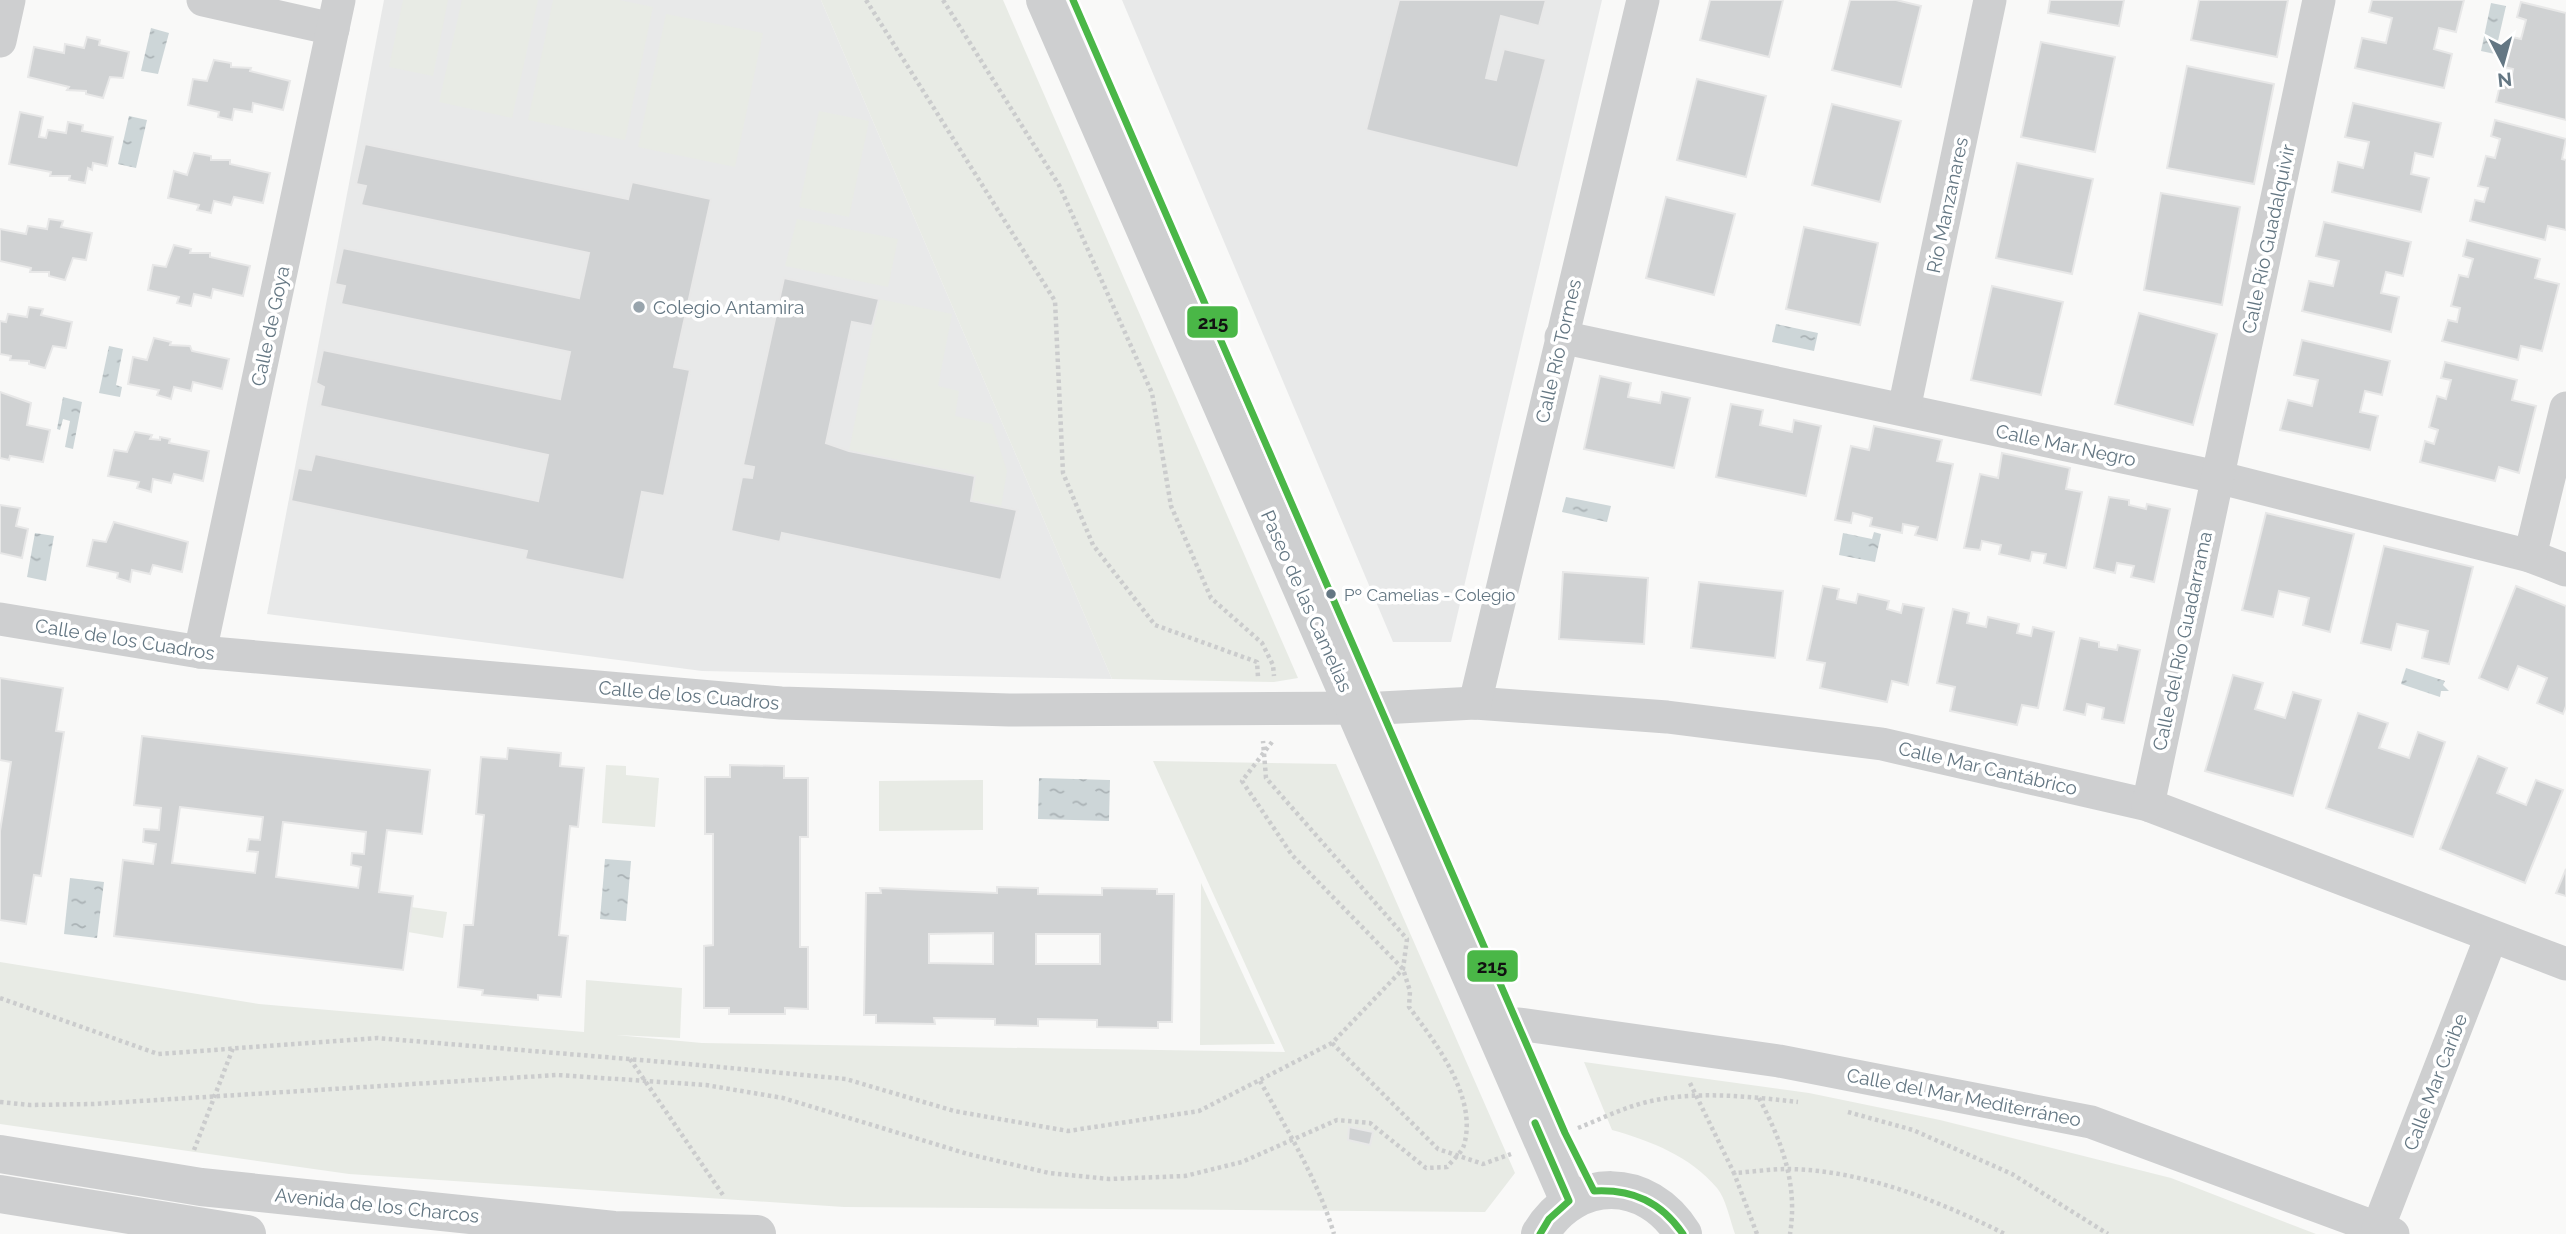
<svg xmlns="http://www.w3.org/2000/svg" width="2566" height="1234" font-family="Raleway,sans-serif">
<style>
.built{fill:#e8e9e9}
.green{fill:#e8ebe5}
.water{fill:url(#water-ripples)}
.building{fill:#d0d2d3;stroke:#e8e8e8;stroke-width:2;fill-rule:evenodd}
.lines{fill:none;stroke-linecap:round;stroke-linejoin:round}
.path{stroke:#cbcccd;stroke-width:4.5;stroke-dasharray:3.5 3.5;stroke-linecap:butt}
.minor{stroke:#cecfd0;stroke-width:33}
.tertiary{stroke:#cecfd0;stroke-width:38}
.bus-1-casing{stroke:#fff;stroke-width:12}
.bus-1{stroke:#4ab747;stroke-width:7}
.poi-dot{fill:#98a4ac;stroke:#fff;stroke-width:2.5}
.bus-dot{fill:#647783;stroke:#fff;stroke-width:2.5}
.labels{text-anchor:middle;stroke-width:7;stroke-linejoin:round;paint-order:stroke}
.bus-label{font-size:17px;fill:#647783;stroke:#fff;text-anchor:start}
.street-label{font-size:19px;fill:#647783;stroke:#fff}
.poi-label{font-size:19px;fill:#647783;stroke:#fff;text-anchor:start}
.line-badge{stroke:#fff;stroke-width:2.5}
.pale-badge-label{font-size:19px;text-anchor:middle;font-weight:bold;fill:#111}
</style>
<defs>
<pattern id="water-ripples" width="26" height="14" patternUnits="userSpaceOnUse" patternTransform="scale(1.75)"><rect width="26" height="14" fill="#cdd6d8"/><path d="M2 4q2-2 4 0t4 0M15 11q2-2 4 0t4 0" fill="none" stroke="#aab2b5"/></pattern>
</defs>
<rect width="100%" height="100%" fill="#f9f9f8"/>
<!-- built -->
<g class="built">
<polygon points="384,0 821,0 1112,679 702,671 267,614"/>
<polygon points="1122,0 1602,0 1451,642 1393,642"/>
</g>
<!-- green -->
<g class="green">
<polygon points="403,0 448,0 433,76 389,67"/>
<polygon points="462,0 538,0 512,118 439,102"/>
<polygon points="553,0 619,0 653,7 625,140 528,120"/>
<polygon points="821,0 1003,0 1298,678 1274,682 1112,679"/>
<polygon points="666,14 763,33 735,167 638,147"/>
<polygon points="819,111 869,121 849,217 799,207"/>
<polygon points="797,219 898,239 888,287 785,266"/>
<polygon points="879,299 952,314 938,386 959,391 955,416 992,424 1007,471 1001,507 971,501 975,476 849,451"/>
<polygon points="1153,761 1336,764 1515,1173 1485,1212 844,1207 349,1174 0,1124 0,962 259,1004 584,1032 586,980 682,988 680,1038 616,1035 702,1043 1285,1052"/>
<polygon points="606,765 626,766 626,775 659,778 655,827 602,823"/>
<polygon points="983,780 983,830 879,831 879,781"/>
<polygon points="1201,883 1275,1044 1200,1045"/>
<polygon points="411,907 447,912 443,938 408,932"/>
<path d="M1584,1062l225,31 131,27 231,58 145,56h-581c-5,-14 -9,-35 -18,-46 -27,-32 -66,-47 -105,-58z"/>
</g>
<!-- water -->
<g class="water">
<polygon points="2491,3 2506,6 2495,54 2481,51"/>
<polygon points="151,28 169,33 158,74 141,71"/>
<polygon points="129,116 147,120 136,168 118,164"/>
<polygon points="1776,324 1818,333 1814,351 1772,342"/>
<polygon points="109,346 123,349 116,385 122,387 120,397 99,393"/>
<polygon points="63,397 82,402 73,449 65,447 70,421 63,419 60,430 57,429"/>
<polygon points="1566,497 1611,506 1607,522 1562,512"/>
<polygon points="1874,532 1881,534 1875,562 1839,555 1843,533 1872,539"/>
<polygon points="35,533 54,536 46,581 27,577"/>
<polygon points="2406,668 2445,681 2443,685 2449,691 2441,691 2440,697 2401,684"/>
<polygon points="1039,778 1110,780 1109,821 1038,819"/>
<polygon points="605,859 631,861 626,921 600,919"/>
<polygon points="70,878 104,882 97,938 64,934"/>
</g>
<!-- building -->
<g class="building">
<polygon points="1399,0 1546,0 1539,26 1501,16 1486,78 1496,80 1504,49 1546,59 1518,168 1366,130"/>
<polygon points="1710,0 1783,0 1769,57 1700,40"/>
<polygon points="1850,0 1896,0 1921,6 1901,87 1832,70"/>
<polygon points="2050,0 2124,0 2119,26 2048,13"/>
<polygon points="2199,0 2288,0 2277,57 2191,40"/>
<polygon points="2372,0 2464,0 2456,32 2439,28 2434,49 2452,54 2444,88 2355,68 2362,38 2386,43 2392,18 2369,12"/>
<polygon points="2521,2 2566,13 2566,120 2496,102 2501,81 2510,83 2513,69 2504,67 2512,37 2521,39 2526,20 2517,17"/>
<polygon points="87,37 100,40 99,45 129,52 123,78 110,77 103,98 86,94 86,91 67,90 69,87 28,77 34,47 64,53 65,44 84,48"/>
<polygon points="2041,42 2115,57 2095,152 2021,137"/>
<polygon points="214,60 231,63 231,67 251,68 250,71 290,81 283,110 253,103 252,112 234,109 232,120 218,117 219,112 188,105 193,79 207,81"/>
<polygon points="2187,66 2274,84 2254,184 2167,168"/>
<polygon points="1697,79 1766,96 1746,177 1677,160"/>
<polygon points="2353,103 2441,123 2433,157 2415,153 2411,174 2429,178 2421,212 2332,192 2338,162 2363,168 2369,142 2345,137"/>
<polygon points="1832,104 1901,121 1880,202 1812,185"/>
<polygon points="20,112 43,117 39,137 46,138 48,130 66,133 68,122 83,125 82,131 113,137 107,166 93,163 92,170 88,168 85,183 69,180 70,176 50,176 51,172 9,164"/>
<polygon points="2495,120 2566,139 2562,159 2566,160 2566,230 2548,226 2545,240 2470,221 2475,200 2484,202 2488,188 2478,186 2486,156 2495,158 2500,139 2491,136"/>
<polygon points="365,144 628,199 632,182 711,199 674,367 690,370 664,496 642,492 624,580 525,559 527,551 291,501 298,468 311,470 315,454 538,501 548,455 320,406 324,387 316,383 323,350 560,399 570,352 341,304 345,286 335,284 343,248 579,298 589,253 361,205 366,186 356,184"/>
<polygon points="194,153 211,156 211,160 230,160 230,164 270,173 263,203 234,197 231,205 214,201 211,213 197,210 199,205 168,198 174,171 187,175"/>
<polygon points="2017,163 2093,179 2072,274 1996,258"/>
<polygon points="2161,193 2240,207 2222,305 2144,290"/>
<polygon points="1666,197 1735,214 1714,295 1646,278"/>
<polygon points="49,219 63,221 61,227 92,233 86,260 73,258 65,280 49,276 49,272 30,272 31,268 0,261 0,229 26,234 28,226 47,229"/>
<polygon points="2324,222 2411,242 2403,276 2386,272 2381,293 2399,297 2391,332 2302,311 2309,281 2333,286 2339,261 2316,256"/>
<polygon points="1804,227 1878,243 1860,325 1786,309"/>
<polygon points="2467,240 2540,259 2535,278 2559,284 2542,351 2521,346 2518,360 2442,341 2448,320 2457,322 2460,308 2451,306 2459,275 2468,277 2473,259 2463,256"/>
<polygon points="174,245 191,249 190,253 210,253 210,257 250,266 243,296 213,289 211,298 194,294 191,306 177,303 179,297 148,290 153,265 166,267"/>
<polygon points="784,278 879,299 872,326 852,322 826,443 849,451 975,476 971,501 1017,510 1001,580 782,533 780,542 731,531 742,477 752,478 754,467 743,465"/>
<polygon points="1992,286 2063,302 2041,395 1971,380"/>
<polygon points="29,307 43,309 41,315 72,322 66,348 53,346 45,368 29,364 29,361 10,360 11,356 0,354 0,321 6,322 8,314 27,317"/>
<polygon points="2139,313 2217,334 2193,425 2115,404"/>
<polygon points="154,338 171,342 170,345 190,346 192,351 229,359 222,389 193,382 191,391 174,387 171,399 157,395 159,390 128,384 133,357 147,360"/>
<polygon points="2302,340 2390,361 2382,395 2365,391 2360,412 2378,416 2370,450 2280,430 2288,400 2312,406 2318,380 2294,375"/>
<polygon points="2445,362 2517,380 2512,400 2536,406 2519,473 2499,467 2495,481 2420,462 2425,441 2434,444 2438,430 2429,427 2437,396 2446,399 2451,380 2441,378"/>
<polygon points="1600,376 1631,383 1628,397 1660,403 1662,392 1690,398 1674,468 1584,449"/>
<polygon points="0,392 31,403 27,425 50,430 43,462 10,456 9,460 0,458"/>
<polygon points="1731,404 1763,410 1760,425 1792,432 1794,420 1821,426 1806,496 1716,477"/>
<polygon points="1874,426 1942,440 1937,461 1953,464 1937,540 1915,535 1918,527 1903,524 1902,533 1870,526 1872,518 1853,513 1851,523 1835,520 1851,446 1869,450"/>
<polygon points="135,432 152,435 150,439 160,440 160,437 170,439 169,443 209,451 203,481 174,474 171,483 153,479 151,492 137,488 139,482 108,476 114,450 127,452"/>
<polygon points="2002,453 2070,468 2066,489 2082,492 2066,568 2044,563 2046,554 2032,552 2030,561 1999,554 2001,545 1982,541 1980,550 1964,548 1980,474 1998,478"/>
<polygon points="2109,497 2129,500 2129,505 2146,509 2147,504 2170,509 2154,582 2131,577 2134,566 2117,563 2115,573 2094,568"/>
<polygon points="0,505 20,508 16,526 28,529 22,558 0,553"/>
<polygon points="2266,513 2354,534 2330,632 2303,625 2309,598 2279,591 2273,617 2242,610"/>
<polygon points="114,522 188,542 182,572 153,565 150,574 132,570 130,582 117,578 118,573 87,566 93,540 106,542"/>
<polygon points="2384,546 2473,567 2449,664 2422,658 2428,631 2397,624 2391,650 2361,643"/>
<polygon points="1563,572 1648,578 1644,644 1559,639"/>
<polygon points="1699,582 1783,591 1775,658 1691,648"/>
<polygon points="1823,586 1839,589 1837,599 1856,603 1858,594 1889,601 1887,609 1901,613 1903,604 1924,608 1908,685 1892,681 1887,702 1820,688 1825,663 1807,660"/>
<polygon points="2516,586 2566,606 2566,706 2563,714 2537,703 2547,678 2518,666 2508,690 2479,678"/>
<polygon points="1953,609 1969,613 1967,623 1986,627 1988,617 2019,624 2017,633 2031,636 2033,627 2054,632 2038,708 2022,705 2017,725 1950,711 1955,687 1937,683"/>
<polygon points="2080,638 2099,642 2099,647 2117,650 2118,645 2140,650 2124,723 2102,719 2104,708 2087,704 2085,715 2064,710"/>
<polygon points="2233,675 2263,683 2255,709 2285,718 2293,692 2321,700 2293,796 2205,771"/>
<polygon points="0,678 63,688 56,731 64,732 41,876 34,875 26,924 0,920 0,831 11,762 0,760"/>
<polygon points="2358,713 2388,723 2379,748 2409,758 2418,732 2445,742 2413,837 2326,808"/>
<path d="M142,736l288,34 -8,64 -35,-4 -8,62 34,4 -10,74 -289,-34 9,-76 30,4 3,-20 -13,-2 1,-13 15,1 2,-22 -27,-3zM180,807l83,10 -3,23 -11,-1 -2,12 11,1 -3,21 -83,-10zM283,822l83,10 -2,22 -12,-1 -1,12 10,2 -3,21 -82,-11z"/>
<polygon points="508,748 561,753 560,766 584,768 578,827 570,826 559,935 568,936 561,997 538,995 538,1000 482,995 483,990 458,987 464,925 473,925 484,815 476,814 481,757 507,759"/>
<polygon points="2478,756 2507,768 2497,793 2526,805 2536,780 2563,790 2525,883 2440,849"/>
<polygon points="730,765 784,766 784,778 808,778 808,837 800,837 800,947 808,947 808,1009 785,1008 785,1014 729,1014 729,1008 704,1008 704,946 713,945 713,834 705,834 705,777 730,777"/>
<polygon points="2566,869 2566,896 2556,893"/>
<path d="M997,887l41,1v6l64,1v-7l55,1v5h17l-2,128h-14v6l-61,-1v-7l-59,-1v7l-43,-1v-6l-61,-1 1,6 -59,-1v-8h-12l2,-122h15l-1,-5 117,5zM993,933v31l-64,-1v-29zM1036,934h64v30h-64z"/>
<polygon points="1349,1127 1373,1132 1370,1145 1348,1140"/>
</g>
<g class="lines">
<!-- path -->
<g class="path">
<polyline points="866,0 1055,301 1063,473 1093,545 1155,625 1257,662 1258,677"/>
<polyline points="943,0 1059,185 1152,393 1171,506 1211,598 1262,643 1273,665 1274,676"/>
<polyline points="0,998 158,1054 377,1038 688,1064 846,1079 954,1111 1068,1131 1199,1111 1332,1043 1403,969 1407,939 1266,778 1263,741"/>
<polyline points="1332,1043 1438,1149 1483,1164 1511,1154"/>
<polyline points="630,1059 723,1195"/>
<path d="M1260,1081c27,49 58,99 74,153"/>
<polyline points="1690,1083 1734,1173"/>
<path d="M1759,1098c23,44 39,86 31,136"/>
<path d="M0,1102l30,3 63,-1 464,-29 149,10 77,13 185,56 81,19 60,6 76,-3 57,-14 95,-42 33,3 56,45 21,-1c5,-6 15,-15 17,-22 14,-48 -29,-103 -55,-138l1,-16 -7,-22 -111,-114 -50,-74 30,-39"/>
<polyline points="1848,1112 1913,1130 2012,1174 2108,1234"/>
<path d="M1578,1128c18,-7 36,-16 55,-22 51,-17 112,-10 165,-4"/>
<polyline points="194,1150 233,1048"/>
<path d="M1757,1234l-23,-61c17,-1 36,-4 54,-4 75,1 151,32 217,65"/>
</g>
<!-- minor -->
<g class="minor">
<polyline points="203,0 333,29"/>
<polyline points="0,41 9,0"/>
<polyline points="1561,337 2217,477 2530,556 2566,570"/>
<polyline points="1904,409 1990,0"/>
<polyline points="2530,556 2566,408"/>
<polyline points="0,619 200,652 781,703 1009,710 1381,708 1475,703 1667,717 1882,744 2148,805 2566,964"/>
<polyline points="200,652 339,0"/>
<polyline points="1475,703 1643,0"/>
<polyline points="2148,805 2319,0"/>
<polyline points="1519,1024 1779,1061 2091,1122 2393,1234"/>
<polyline points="2378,1228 2491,937"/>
</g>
<!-- tertiary -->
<g class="tertiary">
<polyline points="1045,0 1569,1201"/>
<polyline points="0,1154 201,1187 614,1230 757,1234"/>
<polyline points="0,1194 247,1234"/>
<path d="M1540,1234c36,-59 107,-58 143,0"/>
</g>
<!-- bus-1 casing -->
<g class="bus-1-casing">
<g id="bus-1">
<path d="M1073,0l492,1133 29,58c39,-2 67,11 89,43"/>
<polyline points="1535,1123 1569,1201 1549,1219 1540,1234"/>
</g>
</g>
<!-- bus-1 -->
<use href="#bus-1" class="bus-1"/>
</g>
<!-- markers -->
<circle class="poi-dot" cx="639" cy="307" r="7"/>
<circle class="bus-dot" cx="1331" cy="594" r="6"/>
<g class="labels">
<!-- bus labels -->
<g class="bus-label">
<text x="1344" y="601">Pº Camelias - Colegio</text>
</g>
<!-- street labels -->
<g class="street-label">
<text transform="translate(1947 205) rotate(-78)" y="7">Río Manzanares</text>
<text transform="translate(2268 239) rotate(-78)" y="7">Calle Río Guadalquivir</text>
<text transform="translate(270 326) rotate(-78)" y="7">Calle de Goya</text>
<text transform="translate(1558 351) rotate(-77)" y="7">Calle Río Tormes</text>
<text transform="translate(2066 445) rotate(12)" y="7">Calle Mar Negro</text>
<text transform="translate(1307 601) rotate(66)" y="7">Paseo de las Camelias</text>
<text transform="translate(125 639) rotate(9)" y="7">Calle de los Cuadros</text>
<text transform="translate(2182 641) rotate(-78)" y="7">Calle del Río Guadarrama</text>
<text transform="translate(689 695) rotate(5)" y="7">Calle de los Cuadros</text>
<text transform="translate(1988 768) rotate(13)" y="7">Calle Mar Cantábrico</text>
<text transform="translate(2435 1082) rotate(-69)" y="7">Calle Mar Caribe</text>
<text transform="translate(1964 1097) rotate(11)" y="7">Calle del Mar Mediterráneo</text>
<text transform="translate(377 1205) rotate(6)" y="7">Avenida de los Charcos</text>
</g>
<!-- poi labels -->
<g class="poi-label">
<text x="653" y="314">Colegio Antamira</text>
</g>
</g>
<g class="line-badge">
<rect x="1186" y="305" width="53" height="34" rx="7" fill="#4ab747"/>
<rect x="1466" y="949" width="53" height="34" rx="7" fill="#4ab747"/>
</g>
<g class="pale-badge-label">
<text x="1213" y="329">215</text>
<text x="1492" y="973">215</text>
</g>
<!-- north arrow -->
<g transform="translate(2503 63) rotate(174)" stroke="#ffffff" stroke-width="5" paint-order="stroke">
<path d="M0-5L12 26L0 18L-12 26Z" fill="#647783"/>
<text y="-10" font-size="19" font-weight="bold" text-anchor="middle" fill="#647783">N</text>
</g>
</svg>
